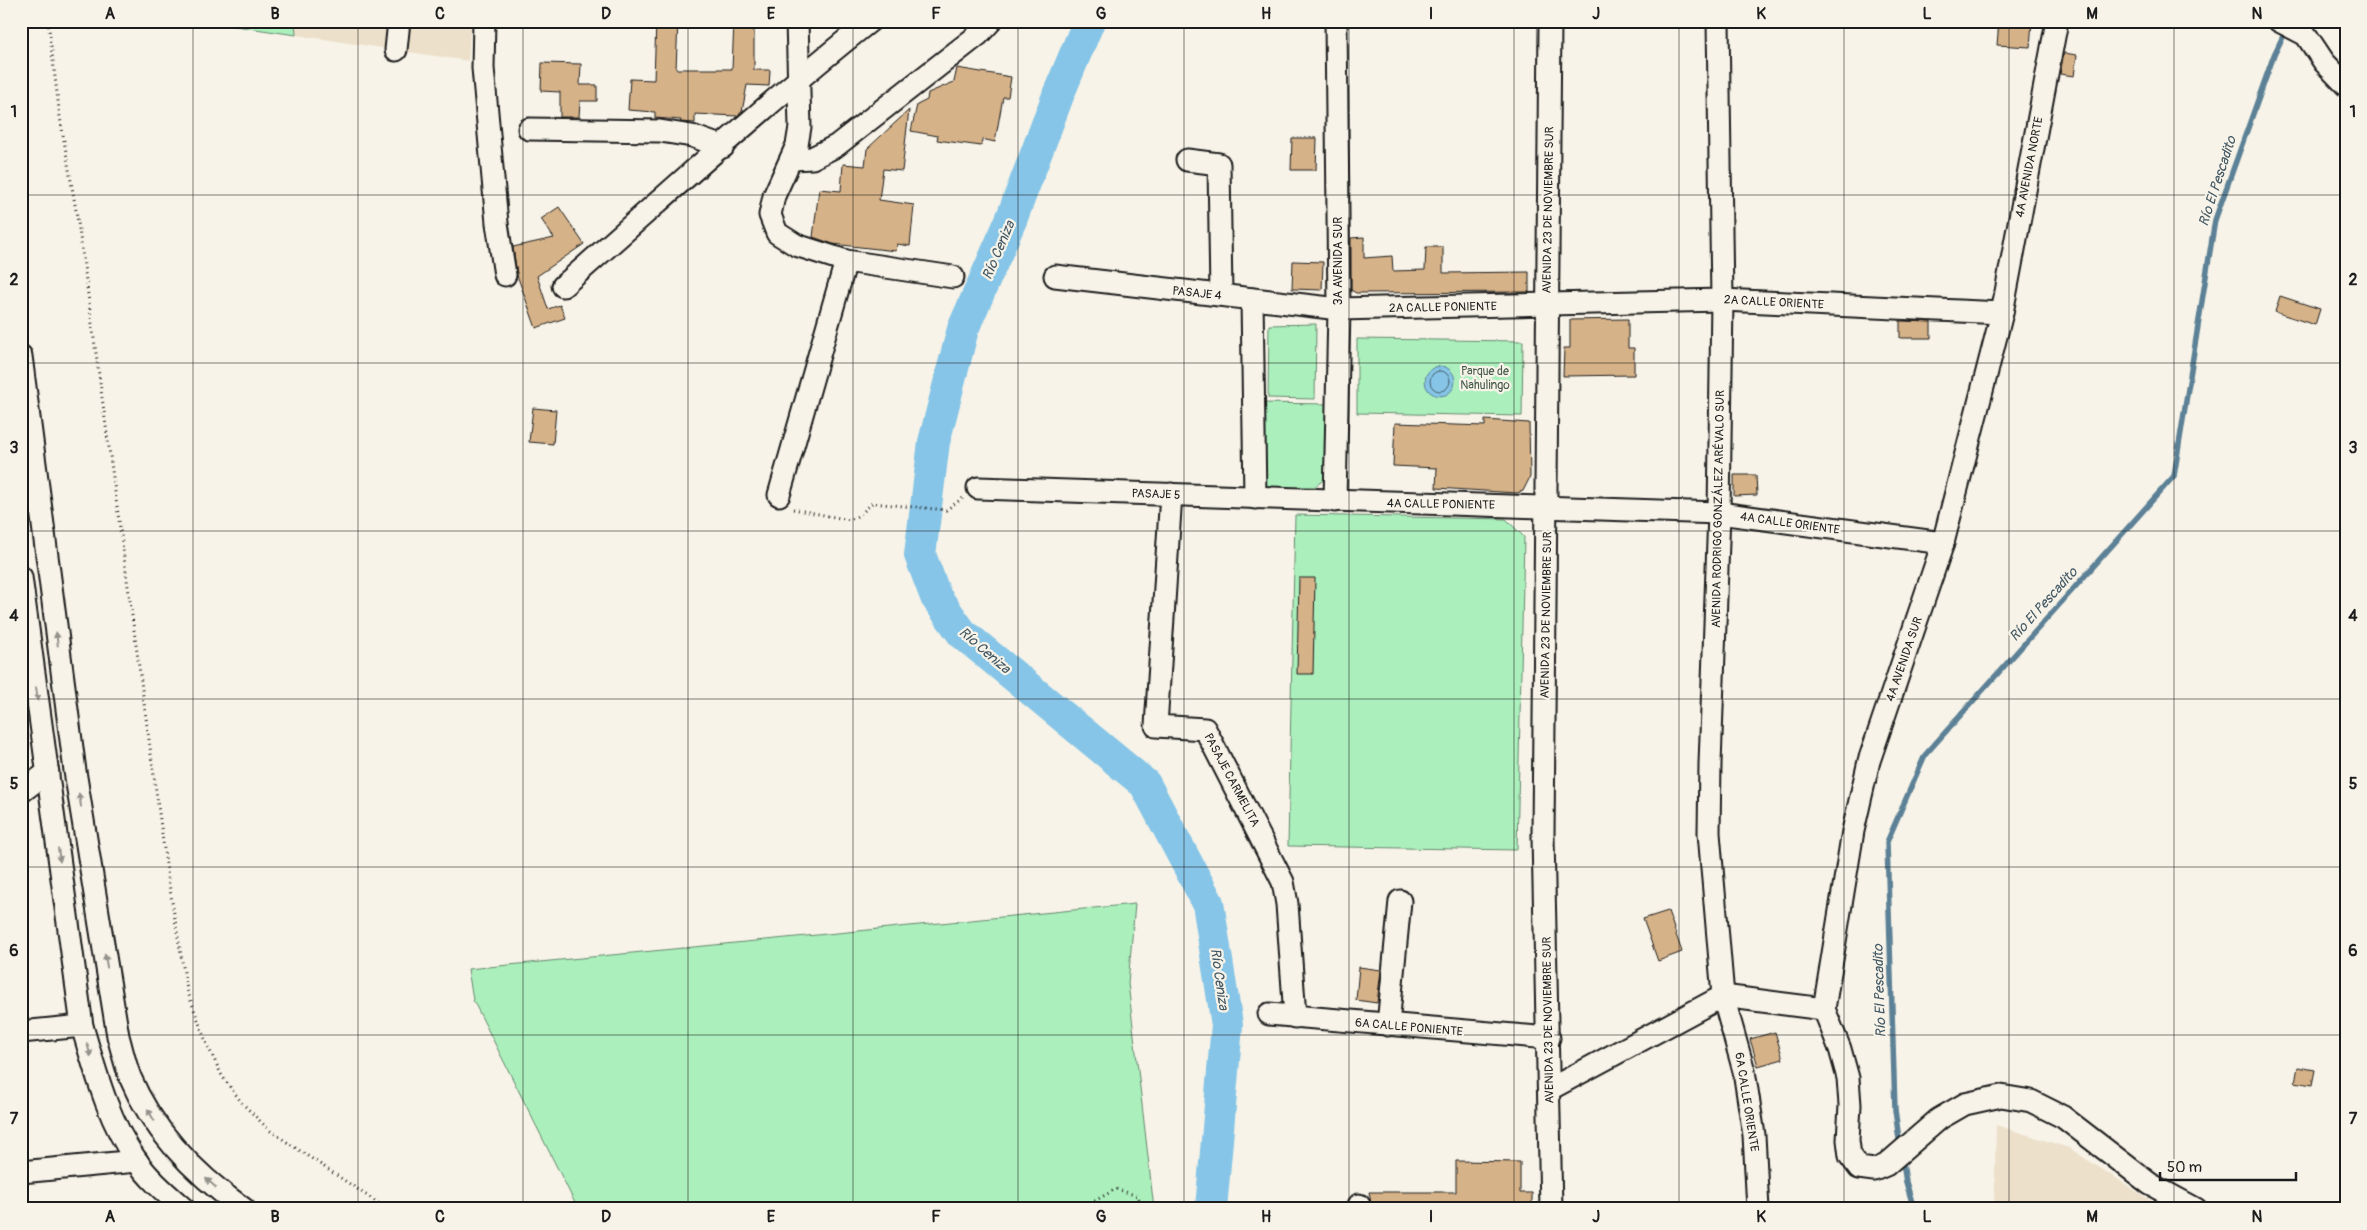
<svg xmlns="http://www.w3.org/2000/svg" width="2367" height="1230" font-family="Pangolin,sans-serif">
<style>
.built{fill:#ede0cb}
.green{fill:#abf0bc;stroke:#64866c}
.water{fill:#86c5e7;stroke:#5c8196}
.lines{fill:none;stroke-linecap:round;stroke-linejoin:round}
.shore{stroke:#46606d;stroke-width:1}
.stream{stroke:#5c8196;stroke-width:5.5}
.river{stroke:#86c5e7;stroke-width:32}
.building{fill:#d6b288;stroke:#1c1c1c}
.minor-casing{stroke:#1c1c1c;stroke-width:25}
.path{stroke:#1c1c1c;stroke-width:3;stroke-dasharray:1 4;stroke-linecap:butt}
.minor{stroke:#f7f3e8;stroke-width:21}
.oneway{fill:#94928c}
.grid{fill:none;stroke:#1c1c1c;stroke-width:1;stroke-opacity:0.55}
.labels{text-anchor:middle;stroke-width:4.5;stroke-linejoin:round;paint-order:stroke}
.street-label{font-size:12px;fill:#1c1c1c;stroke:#f7f3e8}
.park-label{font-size:12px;fill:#475c4c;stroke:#f7f3e8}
.water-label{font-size:14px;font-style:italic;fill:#415763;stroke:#f7f3e8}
.neatline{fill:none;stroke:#1c1c1c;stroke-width:2}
.grid-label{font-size:16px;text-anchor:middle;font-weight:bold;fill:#1c1c1c}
</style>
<rect width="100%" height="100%" fill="#f7f3e8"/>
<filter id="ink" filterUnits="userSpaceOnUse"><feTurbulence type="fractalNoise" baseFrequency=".02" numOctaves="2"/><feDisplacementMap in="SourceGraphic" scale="10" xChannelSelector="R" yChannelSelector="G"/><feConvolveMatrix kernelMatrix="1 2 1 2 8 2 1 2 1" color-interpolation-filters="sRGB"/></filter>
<g filter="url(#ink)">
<!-- built -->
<g class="built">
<polygon points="295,21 471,21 468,61 296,35"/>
<polygon points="1996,1125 2069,1148 2164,1209 1994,1209"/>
</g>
<!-- green -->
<g class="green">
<polygon points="201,21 295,21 296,35"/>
<polygon points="1316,324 1315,399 1268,398 1269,325"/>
<polygon points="1357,339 1523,341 1522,416 1357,413"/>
<polygon points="1258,403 1328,404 1325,479 1314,487 1259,489"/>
<polygon points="1295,515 1506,519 1524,537 1517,850 1288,846"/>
<polygon points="1135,904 1128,983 1154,1209 578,1209 473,1000 468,969"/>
</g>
<!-- water -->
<circle class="water" cx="1440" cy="381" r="15"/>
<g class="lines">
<!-- shore -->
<circle class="shore" cx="1440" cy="381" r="10"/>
<!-- stream -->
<g class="stream">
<polyline points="1900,1146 1895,1110 1887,842 1925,755 2174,476 2215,220 2274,55 2286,30"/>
<polyline points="1902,1157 1906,1182 1914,1209"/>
</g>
<!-- river -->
<polyline class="river" points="1089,21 1059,93 1011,220 963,329 934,442 920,555 936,597 962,633 1145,784 1208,903 1227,1025 1211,1209"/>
</g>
<!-- building -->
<g class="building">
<polygon points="656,21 678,21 676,69 732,69 734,21 754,21 754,70 770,70 769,86 747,85 742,112 737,116 695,114 695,123 680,122 681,120 655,118 655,112 628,110 630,79 654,80"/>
<polygon points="1999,21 2032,21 2030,47 1997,45"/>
<polygon points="2064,53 2077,55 2074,76 2060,74"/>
<polygon points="542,63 581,64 580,85 597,85 597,101 580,101 579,117 560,117 560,92 541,91"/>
<polygon points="957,68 1011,77 1008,97 1003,97 995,142 982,139 981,146 937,140 938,136 911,131 917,105 927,100 928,93 954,82"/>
<polygon points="909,110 902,171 883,169 879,200 914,205 910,246 897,244 896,251 833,244 813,237 819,189 841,191 843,164 865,166 867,149"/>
<polygon points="1292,138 1317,138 1316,170 1291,170"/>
<polygon points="559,207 584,244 537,276 548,309 560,305 565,318 536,328 517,275 513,247 554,238 541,219"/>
<polygon points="1364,237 1364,258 1392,256 1393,271 1425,270 1426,247 1443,247 1443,273 1529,272 1529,292 1356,293 1351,290 1351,238"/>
<polygon points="1293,261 1323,262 1322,290 1292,289"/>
<polygon points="2280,296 2320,309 2315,325 2275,312"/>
<polygon points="1628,319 1628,348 1634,348 1634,375 1563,376 1564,348 1570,348 1570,320"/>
<polygon points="1900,321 1931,322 1931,338 1900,338"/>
<polygon points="533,408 556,410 553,444 529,442"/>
<polygon points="1485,420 1529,423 1530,477 1523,491 1517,493 1436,488 1437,468 1393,466 1395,423 1485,426"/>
<polygon points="1734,475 1756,475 1757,495 1734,496"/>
<polygon points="1299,578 1315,578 1313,674 1297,674"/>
<polygon points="1668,911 1682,952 1658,961 1643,919"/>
<polygon points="1359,967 1381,970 1377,1003 1356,1000"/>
<polygon points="1775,1032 1783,1059 1758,1066 1750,1039"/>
<polygon points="2298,1067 2315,1070 2312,1085 2295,1082"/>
<polygon points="1456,1161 1520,1162 1520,1193 1532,1193 1532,1209 1372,1209 1369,1192 1456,1192"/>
</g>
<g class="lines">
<!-- minor casing -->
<g class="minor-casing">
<g id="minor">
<polyline points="484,21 483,68 497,223 505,275"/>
<polyline points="1550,21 1543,837 1551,1209"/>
<polyline points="1718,21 1722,300 1719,513 1710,764 1709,833 1723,996 1744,1071 1754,1135 1758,1209"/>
<polyline points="2279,21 2306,35 2324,62 2346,85"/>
<polyline points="396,50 399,21"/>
<polyline points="529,129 660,131 692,136 723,147"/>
<polyline points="793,159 812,158 836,146 978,35 991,21"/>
<polyline points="1187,160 1219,164 1221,295"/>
<polyline points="846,261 953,277"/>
<polyline points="1055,276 1339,309 1722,300 2002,313"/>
<path d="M563,286c102,-89 201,-181 307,-265"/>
<polyline points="1252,299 1255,498"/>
<path d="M21,356l54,415 43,265c4,14 7,28 12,41 23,55 66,98 114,132"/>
<polyline points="978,488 1719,513 1943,543"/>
<polyline points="1171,494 1156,726 1205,729 1283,882 1287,904 1295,1017"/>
<polyline points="779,495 846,261 796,245 777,233 770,215 774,196 797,145 800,127 797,21"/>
<polyline points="1335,501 1339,309 1336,21"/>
<path d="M21,577l61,449c14,47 26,94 54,134 13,19 31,34 48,49"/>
<polyline points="21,792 48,772"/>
<polyline points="1723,996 1824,1009"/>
<polyline points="1824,1009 1853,831 1869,761 1943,543 2002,313 2057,21"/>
<polyline points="1824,1009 1840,1049 1848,1078 1850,1105 1848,1140 1850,1156 1859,1168 1874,1170 1886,1165 1939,1119 1965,1104 2001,1096 2031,1101 2063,1117 2150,1184 2196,1209"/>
<polyline points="1269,1014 1549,1038"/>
<polyline points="1388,1025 1400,901"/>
<polyline points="21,1032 82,1026"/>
<polyline points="1550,1089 1723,996"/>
<polyline points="21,1172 137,1161"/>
<polyline points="1359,1209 1359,1205"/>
</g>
</g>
<!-- path -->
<g class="path">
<polyline points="48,21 60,117 78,222 168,878 187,990 206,1042 222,1076 242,1103 269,1130 387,1209"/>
<polyline points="793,509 850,520 861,514 872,503 946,510 963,498"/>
<polyline points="1091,1209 1091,1203 1116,1189 1138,1196 1142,1209"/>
</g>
<!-- minor -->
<use href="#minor" class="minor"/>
</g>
<!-- one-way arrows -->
<defs><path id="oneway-solid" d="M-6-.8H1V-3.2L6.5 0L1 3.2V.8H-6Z" transform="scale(1.25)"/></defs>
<g class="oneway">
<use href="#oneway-solid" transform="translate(57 639) rotate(-97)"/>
<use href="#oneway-solid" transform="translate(37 694) rotate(82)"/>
<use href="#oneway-solid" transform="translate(80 800) rotate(-99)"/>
<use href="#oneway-solid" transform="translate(59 855) rotate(82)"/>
<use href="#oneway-solid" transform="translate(106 961) rotate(-99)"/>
<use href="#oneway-solid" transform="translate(89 1050) rotate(74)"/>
<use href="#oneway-solid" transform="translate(151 1115) rotate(-120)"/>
<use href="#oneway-solid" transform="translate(211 1183) rotate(-138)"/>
</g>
</g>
<!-- grid -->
<path class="grid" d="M193,21v1188M358,21v1188M523,21v1188M688,21v1188M853,21v1188M1018,21v1188M1184,21v1188M1349,21v1188M1514,21v1188M1679,21v1188M1844,21v1188M2009,21v1188M2174,21v1188M21,195h2325M21,363h2325M21,531h2325M21,699h2325M21,867h2325M21,1035h2325"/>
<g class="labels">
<!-- street labels -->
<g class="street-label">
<text transform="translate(2029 167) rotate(-79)" y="4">4A AVENIDA NORTE</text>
<text transform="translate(1548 210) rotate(-89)" y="4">AVENIDA 23 DE NOVIEMBRE SUR</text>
<text transform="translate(1338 261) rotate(-90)" y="4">3A AVENIDA SUR</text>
<text transform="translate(1197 293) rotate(6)" y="4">PASAJE 4</text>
<text transform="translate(1774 302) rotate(3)" y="4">2A CALLE ORIENTE</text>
<text transform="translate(1443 307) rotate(-1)" y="4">2A CALLE PONIENTE</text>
<text transform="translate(1156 494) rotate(2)" y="4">PASAJE 5</text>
<text transform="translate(1441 504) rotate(1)" y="4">4A CALLE PONIENTE</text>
<text transform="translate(1718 509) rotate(-89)" y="4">AVENIDA RODRIGO GONZÁLEZ ARÉVALO SUR</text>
<text transform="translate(1790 523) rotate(8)" y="4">4A CALLE ORIENTE</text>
<text transform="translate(1546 615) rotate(-89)" y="4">AVENIDA 23 DE NOVIEMBRE SUR</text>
<text transform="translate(1904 659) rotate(-71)" y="4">4A AVENIDA SUR</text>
<text transform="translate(1232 780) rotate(62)" y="4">PASAJE CARMELITA</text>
<text transform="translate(1548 1020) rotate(-91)" y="4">AVENIDA 23 DE NOVIEMBRE SUR</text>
<text transform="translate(1409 1027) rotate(5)" y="4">6A CALLE PONIENTE</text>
<text transform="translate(1747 1102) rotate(81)" y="4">6A CALLE ORIENTE</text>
</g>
<!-- park labels -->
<g class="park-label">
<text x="1485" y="375">Parque de<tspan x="1485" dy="14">Nahulingo</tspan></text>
</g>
<!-- water labels -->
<g class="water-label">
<text transform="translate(2217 181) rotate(-72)" y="5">Río El Pescadito</text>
<text transform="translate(998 250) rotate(-67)" y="5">Río Ceniza</text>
<text transform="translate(2043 604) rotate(-48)" y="5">Río El Pescadito</text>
<text transform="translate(985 650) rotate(41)" y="5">Río Ceniza</text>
<text transform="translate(1220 979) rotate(82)" y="5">Río Ceniza</text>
<text transform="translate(1879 991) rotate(-92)" y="5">Río El Pescadito</text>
</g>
</g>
<!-- margin -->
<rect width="2367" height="1230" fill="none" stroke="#f7f3e8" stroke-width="55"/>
<!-- scale -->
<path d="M2160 1172v8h136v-8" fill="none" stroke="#1c1c1c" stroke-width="2.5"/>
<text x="2167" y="1172" font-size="15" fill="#1c1c1c" stroke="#f7f3e8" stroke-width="4" paint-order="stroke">50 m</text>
<rect x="28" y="28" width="2312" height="1174" class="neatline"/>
<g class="grid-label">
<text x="110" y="19">A</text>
<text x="275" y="19">B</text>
<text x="440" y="19">C</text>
<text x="606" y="19">D</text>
<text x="771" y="19">E</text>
<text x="936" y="19">F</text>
<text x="1101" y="19">G</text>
<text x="1266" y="19">H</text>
<text x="1431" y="19">I</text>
<text x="1596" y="19">J</text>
<text x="1761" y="19">K</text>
<text x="1927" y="19">L</text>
<text x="2092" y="19">M</text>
<text x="2257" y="19">N</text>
<text x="14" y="117">1</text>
<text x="2353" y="117">1</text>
<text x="14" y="285">2</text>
<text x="2353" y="285">2</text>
<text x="14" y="453">3</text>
<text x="2353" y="453">3</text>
<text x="14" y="621">4</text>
<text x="2353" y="621">4</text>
<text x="14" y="789">5</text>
<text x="2353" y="789">5</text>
<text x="14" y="956">6</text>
<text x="2353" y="956">6</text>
<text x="14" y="1124">7</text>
<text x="2353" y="1124">7</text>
<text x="110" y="1222">A</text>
<text x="275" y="1222">B</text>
<text x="440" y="1222">C</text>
<text x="606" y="1222">D</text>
<text x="771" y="1222">E</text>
<text x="936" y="1222">F</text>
<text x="1101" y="1222">G</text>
<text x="1266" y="1222">H</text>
<text x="1431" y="1222">I</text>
<text x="1596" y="1222">J</text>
<text x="1761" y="1222">K</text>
<text x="1927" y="1222">L</text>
<text x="2092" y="1222">M</text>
<text x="2257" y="1222">N</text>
</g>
</svg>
